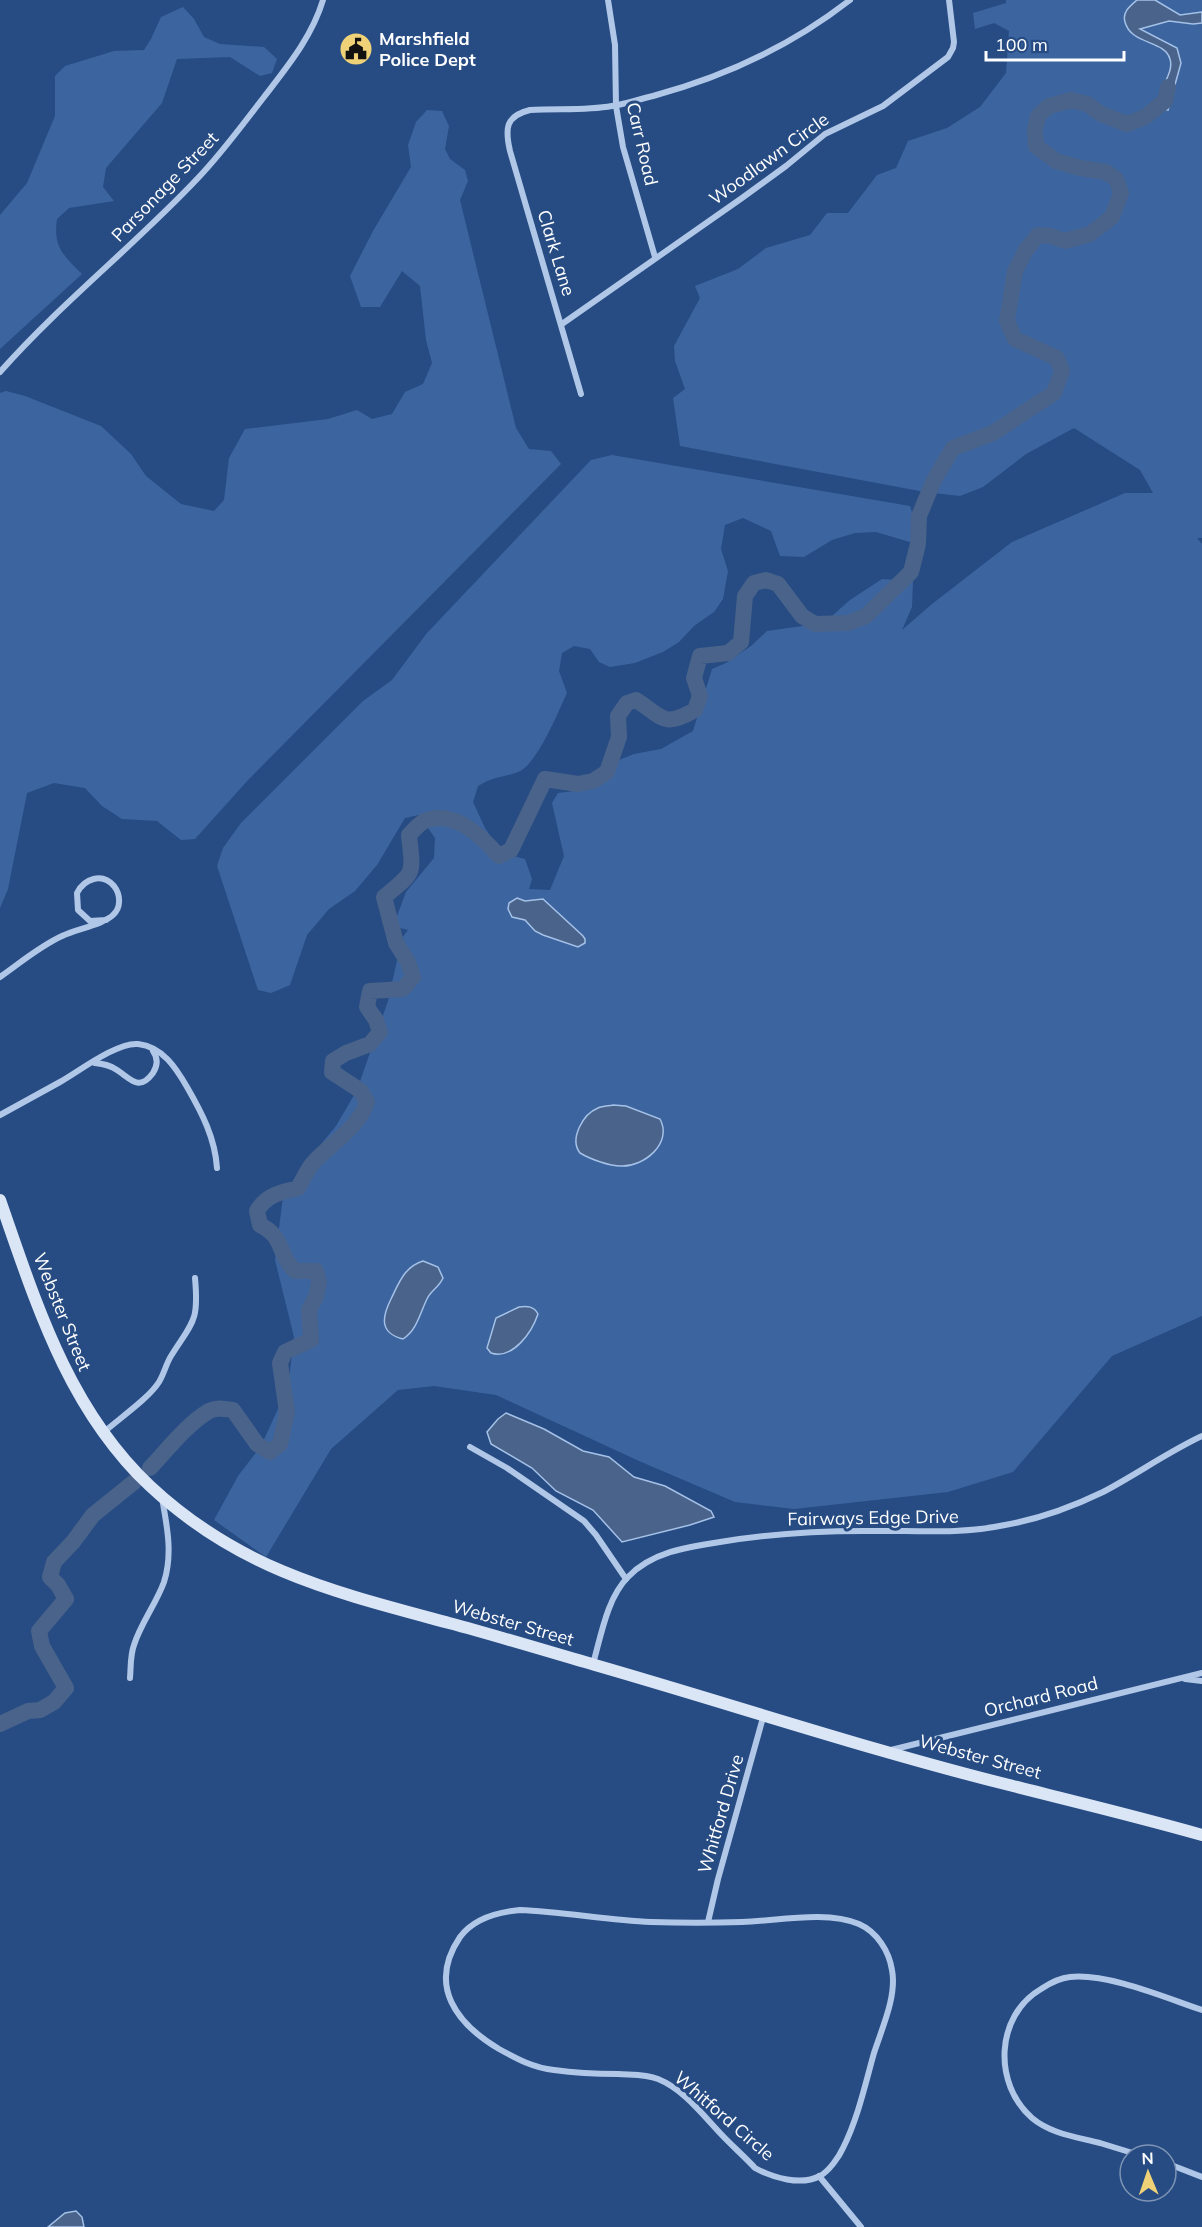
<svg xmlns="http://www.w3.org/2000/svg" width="1202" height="2227" font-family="Mulish,sans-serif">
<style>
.green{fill:#3c65a0}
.water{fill:#49638b;stroke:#a5c1e7;stroke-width:1.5}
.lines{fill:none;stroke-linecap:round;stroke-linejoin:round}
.river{stroke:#49638b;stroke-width:16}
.street{stroke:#b1c7e7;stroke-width:6}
.secondary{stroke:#dae5f6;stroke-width:12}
.labels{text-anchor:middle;stroke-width:6;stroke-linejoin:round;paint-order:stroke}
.poi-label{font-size:18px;font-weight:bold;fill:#fff;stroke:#274c83;text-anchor:start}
.street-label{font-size:18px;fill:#fff;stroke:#274c83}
</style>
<rect width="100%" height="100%" fill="#274c83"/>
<!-- green -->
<g class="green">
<path d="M1006,0h196v538h-5l5,6v772l-90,40 -99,116 -65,20 -154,17 -59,-7 -96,-41 -143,-66 -62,-9 -36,4 -67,59 -65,108 -52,-37 24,-44 23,-30 27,-59 6,-50 -19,-77 8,-63 17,-27 36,-44 21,-36 31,-89 14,-63 6,-8 -12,-3 1,-11 9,-24 28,-34 1,-20 -16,-23 -14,3 -28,47 -22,26 -26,18 -22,26 -17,50 -19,8 -13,-3 -41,-124 6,-18 18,-25 122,-122 29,-21 35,-47 164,-173 21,-5 298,51 6,19 -3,18 -37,-11 -21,1 -23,7 -28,17 -24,-1 -9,-25 -28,-13 -18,7 -4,24 7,22 -5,28 -9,13 -20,14 -15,16 -16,10 -28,11 -25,4 -11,-5 -9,-13 -16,-3 -12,7 -3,18 8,22c-9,19 -30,72 -49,79 -16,6 -23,4 -40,14l-5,16 12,26 17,25 23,6 7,20 -3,10 21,1 14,-34 -12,-53 6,-10 32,-4 29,-29 15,-6 27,-5 32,-18 19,-62 14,-6 25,-17 16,-15 57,-8 26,-23 32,-21 31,2 -1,26 -10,23 30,-26 80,-62 113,-49h28l-13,-23 -66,-42 -48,26 -43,33 -23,9 -35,-4 -245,-46 -7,-48 12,-9 -10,-28 -1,-15 26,-48 -5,-12 43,-17 28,-21 44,-13 17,-22h21l29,-38 19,-7 12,-27 39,-13 33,-21 26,-34 3,-42 -15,-8 -19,6 -2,-16 33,-10z"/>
<path d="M183,7l11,12 10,18 16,7 44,3 13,12 -5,14 -12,3 -30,-19 -53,2 -15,44 -56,65 -3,19 11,14 -45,7 -12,11c-4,28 6,36 25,55l-82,75v-134l27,-32 28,-67v-40l10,-10 49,-15 30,-1 7,-11 10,-22z"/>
<polygon points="427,110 442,111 449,126 445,149 450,159 465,170 468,181 460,200 516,428 529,449 551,451 561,464 249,779 195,839 181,840 157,821 122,819 102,806 85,788 54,783 27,793 8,889 0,908 0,393 6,391 25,396 101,426 131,454 146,476 181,504 214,511 224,500 229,458 245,429 328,419 357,410 372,419 392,414 405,392 423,384 432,363 426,340 420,286 402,271 380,307 361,307 350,276 373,231 411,167 408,145 416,122"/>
</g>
<!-- water -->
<g class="water">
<path d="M1137,0h18l25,15 22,-3v11l-9,1 -24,-3 -29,8 37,19 4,15 -13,47 -8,-2c-6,-16 15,-33 10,-49 -5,-19 -39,-14 -45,-37 -3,-10 5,-16 12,-22z"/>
<polygon points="517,898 525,901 543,899 583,936 585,939 585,943 578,947 543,935 535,931 525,920 512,917 508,909 509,903"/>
<path d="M613,1105l13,1 34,13c13,24 -16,48 -39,47 -12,0 -31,-7 -41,-13 -11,-14 3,-39 18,-45 5,-2 11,-2 15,-3z"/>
<path d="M423,1261l15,6 5,11c-4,9 -11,12 -15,19 -8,15 -10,32 -25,42 -24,-6 -21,-22 -12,-40 8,-16 13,-32 32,-38z"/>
<path d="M519,1307c8,-1 15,-1 19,7 -6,18 -25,46 -47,39l-4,-5 9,-30z"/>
<polygon points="506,1413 544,1429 583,1451 609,1457 634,1477 665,1486 711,1511 714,1517 690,1525 622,1542 593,1510 556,1491 532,1468 491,1444 487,1432 498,1419"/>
<polygon points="76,2211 82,2217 84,2227 48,2227 65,2213"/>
</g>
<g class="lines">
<!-- river -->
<g class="river">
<path d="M150,1468c18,-19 37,-44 59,-57 8,-4 15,-2 24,-1l24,34 13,8 10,-8 7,-32 -7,-49 5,-11 26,-12 -2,-30 7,-13 3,-15 -3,-11h-21c-18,-17 -10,-34 -35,-46l-3,-14c9,-16 24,-19 41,-23 5,-8 9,-18 15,-25 19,-21 45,-34 54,-61l-6,-11 -29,-19 1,-11 13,-8 24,-9 10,-12 -4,-12 -9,-13 3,-16 33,-2 10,-12 -5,-15 -12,-19 -12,-46c32,-26 29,-22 25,-62 5,-5 11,-13 18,-15 28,-10 55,17 72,36l12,-6 34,-71 33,5 15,-3 14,-9 12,-35 -1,-21 9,-13 9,-3c28,18 27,28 59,10l5,-14 -6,-18 6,-22 28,-3 13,-11 4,-46 9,-13 12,-3 12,4 24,32 13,8 33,-1 18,-7 45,-44 7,-28 1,-28 15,-36 19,-32 40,-15 61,-40 8,-22 -5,-13 -42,-19 -8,-18 8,-50 11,-21 12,-15 13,1 14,5 25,-7 22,-17 9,-24 -5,-14 -10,-7 -26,-4 -24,-7 -20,-15 -1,-16 3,-14 11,-10 22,-6 16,4 14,10 26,10 18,-7 20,-16 3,-14"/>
<polyline points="0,1724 28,1711 40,1710 54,1702 66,1688 42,1646 39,1631 66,1599 58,1585 50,1577 54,1562 73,1542 93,1515 134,1482"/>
</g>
<!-- street -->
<g class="street">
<polyline points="608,0 615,45 616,106 623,147 655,257"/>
<polyline points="562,324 742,198 786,166 825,134 883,106 948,57 953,48 954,42 949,0"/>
<path d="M0,372c61,-69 135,-127 198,-194 24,-25 45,-54 66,-81 23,-30 48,-60 59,-97"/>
<path d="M581,394l-71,-243c-5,-22 -5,-35 20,-41 27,-2 55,1 82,-4 14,-2 27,-7 41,-10 71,-19 138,-50 197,-96"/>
<path d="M0,977c20,-14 40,-31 62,-41 13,-7 41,-11 51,-21 8,-7 8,-20 1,-29 -12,-14 -30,-7 -37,7l1,17 12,11 16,-1"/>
<path d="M95,1063c8,1 15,2 22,7 14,9 22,22 36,3 5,-8 5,-15 0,-22"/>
<path d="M0,1115c20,-11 40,-22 60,-33 18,-10 57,-40 78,-38 25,3 38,24 49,43 15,26 28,51 30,81"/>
<path d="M104,1432c16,-14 45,-34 55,-50 5,-8 7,-18 12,-26 22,-35 28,-34 24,-78"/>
<polyline points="470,1447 507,1468 584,1521 596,1535 626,1579"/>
<path d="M593,1664c8,-28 14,-66 35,-87 24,-25 59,-30 92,-35 48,-8 96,-11 144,-11 48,-1 93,4 141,-6 34,-6 67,-18 98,-33 34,-18 65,-40 99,-56"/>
<path d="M130,1678c1,-11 0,-22 4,-33 7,-22 22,-41 30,-63 9,-28 3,-56 -2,-84"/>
<polyline points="1185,1679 1202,1681"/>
<polyline points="891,1750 1202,1673"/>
<path d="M520,1910c44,2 87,10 131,12 30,1 61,1 91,0 35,-1 84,-12 117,2 18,8 30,27 33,46 5,26 -10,58 -18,83 -9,32 -16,65 -31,95 -4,9 -14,23 -23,28 -19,10 -47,2 -65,-8 -11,-12 -24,-23 -35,-35 -18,-19 -37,-44 -62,-54 -12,-5 -27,-4 -40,-5 -21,0 -43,-1 -64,-4 -20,-2 -37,-11 -55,-21 -42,-25 -72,-63 -39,-112 14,-19 38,-25 60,-27z"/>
<polyline points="708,1922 718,1879 764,1714"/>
<path d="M1139,2155c-13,-4 -26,-8 -39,-12 -23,-6 -49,-9 -68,-25 -39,-34 -37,-102 9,-129 9,-6 18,-11 29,-12 38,-4 96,21 132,33"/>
<polyline points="1166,2163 1202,2177"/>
<polyline points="819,2176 861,2227"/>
</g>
<!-- secondary -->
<path class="secondary" d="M0,1200c36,103 68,209 150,286 90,84 184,106 299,137 49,13 97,28 146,42 139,40 277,86 418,121 63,16 126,31 189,49"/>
</g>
<!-- icons -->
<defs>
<g id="civic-disc" transform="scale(1.725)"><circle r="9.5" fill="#efd177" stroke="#274c83"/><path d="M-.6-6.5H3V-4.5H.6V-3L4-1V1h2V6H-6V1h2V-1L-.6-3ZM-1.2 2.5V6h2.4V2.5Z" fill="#111"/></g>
</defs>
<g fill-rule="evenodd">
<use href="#civic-disc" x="356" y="49"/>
</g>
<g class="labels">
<!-- poi labels -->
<g class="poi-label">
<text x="379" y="45">Marshfield<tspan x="379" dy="21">Police Dept</tspan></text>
</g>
<!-- street labels -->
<g class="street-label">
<text transform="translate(642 144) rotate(77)" y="6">Carr Road</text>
<text transform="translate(769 159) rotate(-36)" y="6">Woodlawn Circle</text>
<text transform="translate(165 187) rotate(-46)" y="6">Parsonage Street</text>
<text transform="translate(556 253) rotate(73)" y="6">Clark Lane</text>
<text transform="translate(62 1312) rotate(68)" y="6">Webster Street</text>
<text transform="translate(873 1518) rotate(-1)" y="6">Fairways Edge Drive</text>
<text transform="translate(513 1623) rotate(16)" y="6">Webster Street</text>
<text transform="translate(1041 1697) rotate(-14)" y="6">Orchard Road</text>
<text transform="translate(980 1757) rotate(15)" y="6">Webster Street</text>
<text transform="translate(721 1814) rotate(-74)" y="6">Whitford Drive</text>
<text transform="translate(724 2116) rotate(41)" y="6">Whitford Circle</text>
</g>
</g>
<!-- north arrow -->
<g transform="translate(1148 2173) rotate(358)"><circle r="28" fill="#274c83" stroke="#7d94b5" stroke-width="1.5"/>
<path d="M0-4.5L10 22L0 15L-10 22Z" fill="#efd177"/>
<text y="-9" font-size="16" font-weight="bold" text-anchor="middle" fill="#ffffff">N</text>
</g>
<!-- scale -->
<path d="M986 51v9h138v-9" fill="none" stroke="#ffffff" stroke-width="3"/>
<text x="995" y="51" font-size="18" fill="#ffffff" stroke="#274c83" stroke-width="4.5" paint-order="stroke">100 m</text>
</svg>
